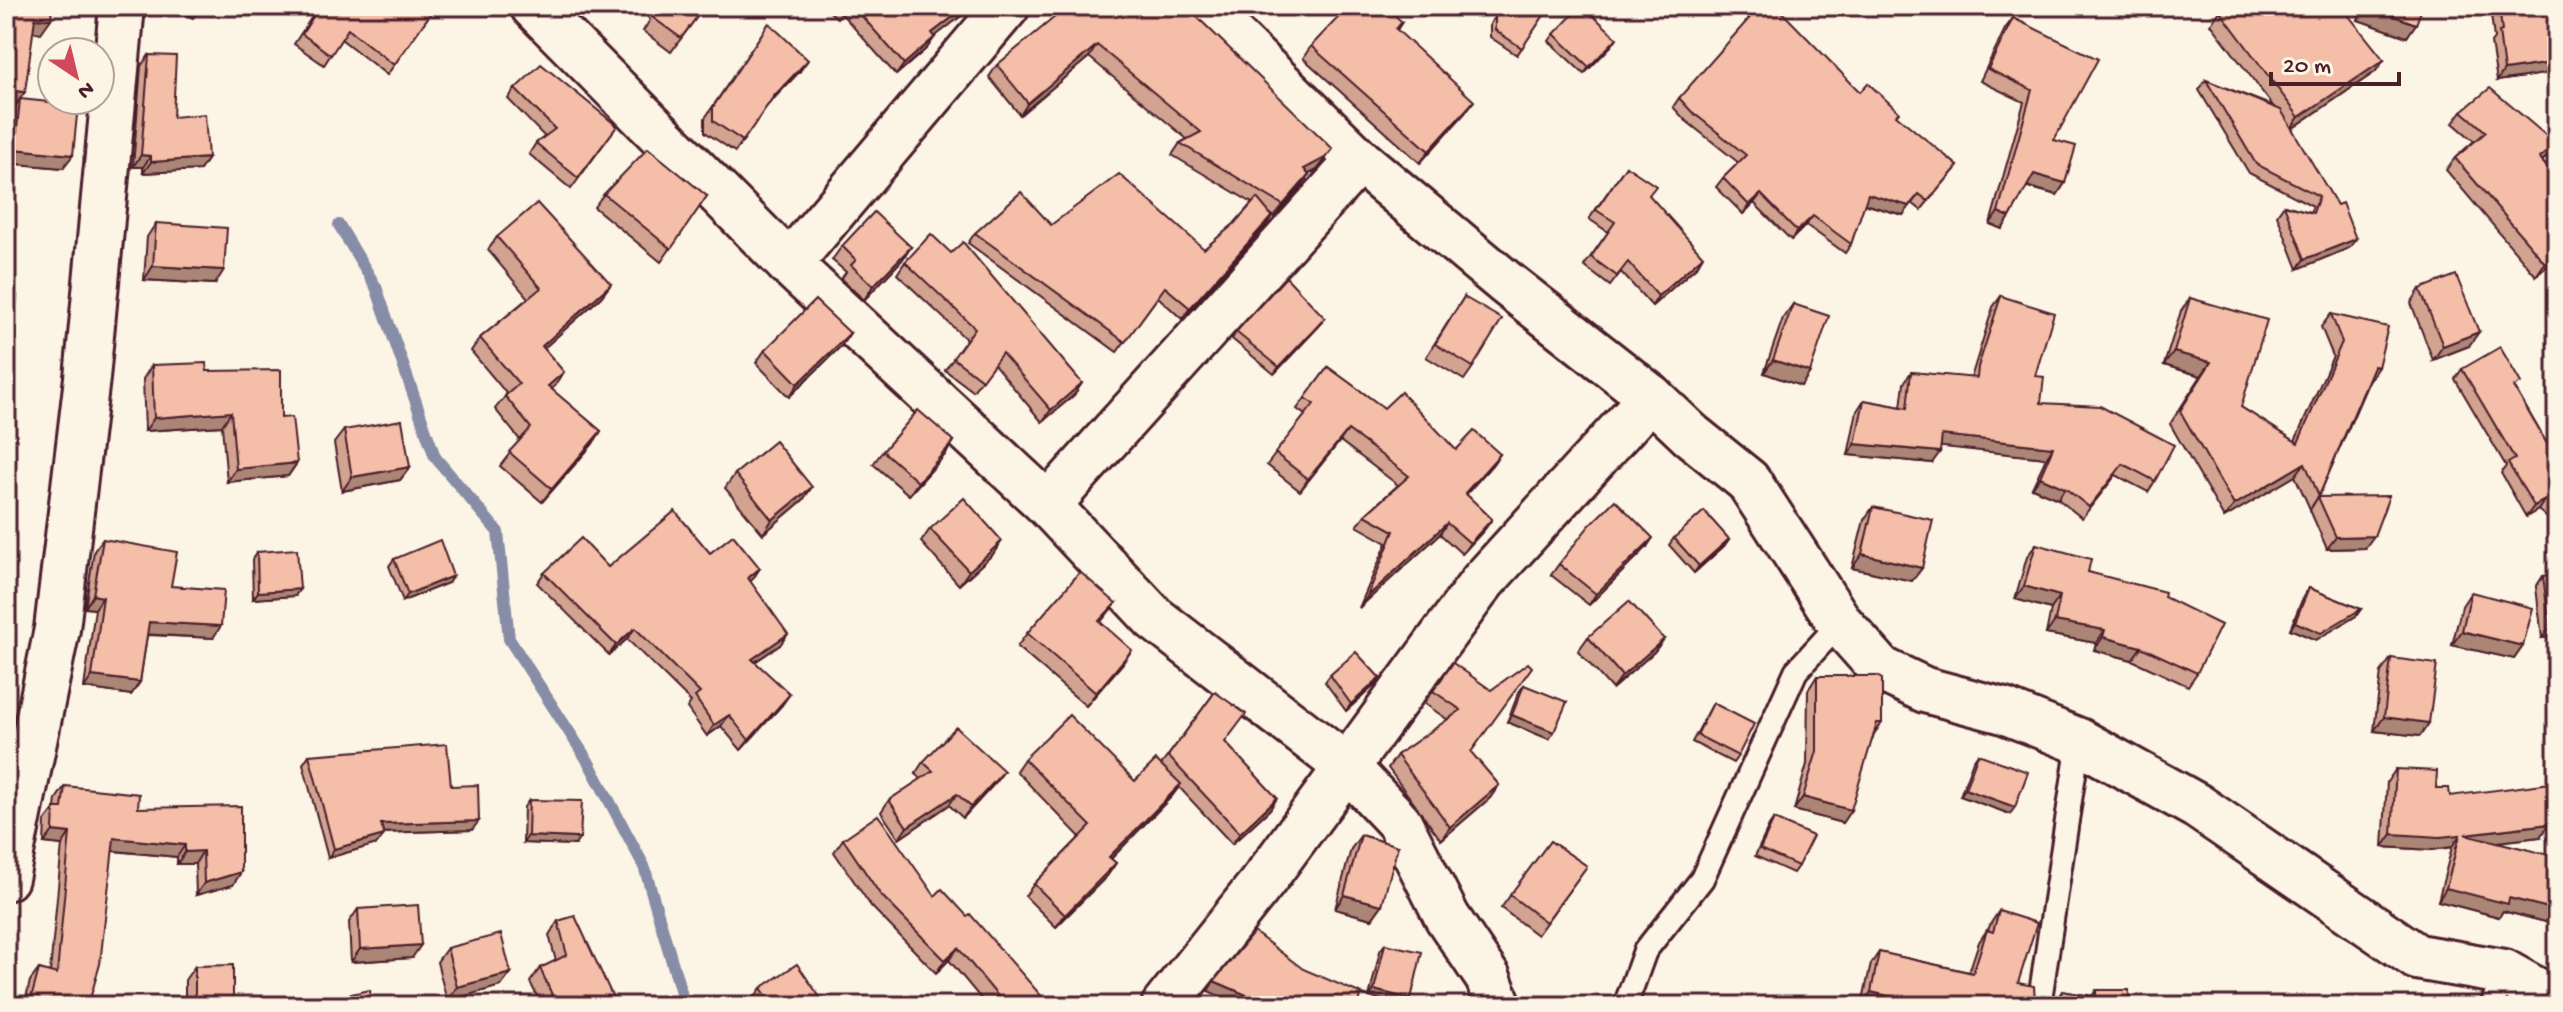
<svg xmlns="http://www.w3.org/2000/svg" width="2563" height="1012" font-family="'Gochi Hand',sans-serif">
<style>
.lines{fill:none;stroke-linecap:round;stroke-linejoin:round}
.stream{stroke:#878ca7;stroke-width:12}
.service-casing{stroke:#4a1f2b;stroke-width:28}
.minor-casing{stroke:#4a1f2b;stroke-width:50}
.service{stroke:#fcf5e5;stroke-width:22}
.minor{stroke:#fcf5e5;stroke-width:44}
.wall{fill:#d2a390;stroke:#4a1f2b;stroke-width:2}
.shaded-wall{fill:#ab8576;stroke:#4a1f2b;stroke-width:2}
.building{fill:#f4bea8;stroke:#4a1f2b;stroke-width:2}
</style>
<rect width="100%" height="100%" fill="#fcf5e5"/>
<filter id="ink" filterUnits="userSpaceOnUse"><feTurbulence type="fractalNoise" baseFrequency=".0125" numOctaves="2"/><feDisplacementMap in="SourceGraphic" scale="16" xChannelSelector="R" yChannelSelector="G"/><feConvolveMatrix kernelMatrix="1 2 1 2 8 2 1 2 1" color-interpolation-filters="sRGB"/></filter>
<g filter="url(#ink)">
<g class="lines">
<!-- stream -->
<polyline class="stream" points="339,225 376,287 435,457 498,532 509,639 588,761 644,866 685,1006"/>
<!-- service casing -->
<g class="service-casing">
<g id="service">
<polyline points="1625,1006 1645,951 1702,879 1796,671 1840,623"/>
<polyline points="2039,1006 2079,741"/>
<polyline points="2492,1006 2504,972"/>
</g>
</g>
<!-- minor casing -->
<g class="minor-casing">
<g id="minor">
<polyline points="533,6 789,264 1048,505 1154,618 1347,767 1399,822 1447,917 1488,978 1499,1006"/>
<polyline points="1201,6 1359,160 1506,283 1651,397 1691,435 1748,481 1840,623 1881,669 1925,690 2004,711 2079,741 2197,806 2417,957 2504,972 2557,1002"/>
<polyline points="789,264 1007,6"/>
<polyline points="1048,505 1359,160"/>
<polyline points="6,878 57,629 87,378 122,6"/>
<polyline points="1164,1006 1264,880 1483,581 1651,397"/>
</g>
</g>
<!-- service -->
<use href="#service" class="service"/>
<!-- minor -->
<use href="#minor" class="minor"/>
</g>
<!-- wall -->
<g class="wall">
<polygon points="319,6 436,6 387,75 341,39 324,65 294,44"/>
<polygon points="639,6 705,6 671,52 643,31 650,20"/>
<polygon points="823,6 974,6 935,36 927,48 896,75 841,13 837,18"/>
<polygon points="1502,6 1548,9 1517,55 1490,37 1490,24"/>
<polygon points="2363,6 2423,6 2407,37 2358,20"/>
<polygon points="2490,6 2557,6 2557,72 2497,81 2491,43 2494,39"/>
<polygon points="2220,11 2384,60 2375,72 2292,129 2349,248 2298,269 2277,215 2284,205 2310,212 2313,206 2249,173 2199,90 2206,80 2273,106 2211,24"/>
<polygon points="1192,12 1324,161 1317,170 1309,174 1301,187 1274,217 1271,214 1272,216 1265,227 1182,319 1158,297 1117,352 968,243 975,233 1051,225 1204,249 1234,224 1252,203 1172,155 1180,143 1187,139 1089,57 1020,115 989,77 997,65"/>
<polygon points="2013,18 2054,140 2065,183 2057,195 2027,187 2010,217 2002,229 1990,224 2024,102 1980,81 2005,29"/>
<polygon points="1402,22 1397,30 1465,113 1420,163 1303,58 1311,46"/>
<polygon points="769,23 800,71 767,105 735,152 705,132 705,118"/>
<polygon points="1554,34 1612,45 1584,74 1549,41"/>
<polygon points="149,55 173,117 208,158 200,170 143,173 143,167 133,167 141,66"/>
<polygon points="515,89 617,126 571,189 529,154 536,143 545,137 508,99"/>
<polygon points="1860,92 1896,116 1958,166 1921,210 1912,203 1903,215 1864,204 1851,244 1845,253 1806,225 1791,240 1754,203 1743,214 1716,187 1723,178 1739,163 1685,120 1673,107 1679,98"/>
<polygon points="20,99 63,168 6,163 11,113"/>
<polygon points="2462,111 2547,157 2542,161 2557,178 2557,257 2536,276 2446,170 2455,158 2474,141 2453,123"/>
<polygon points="1626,166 1649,195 1697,266 1652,306 1621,272 1610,286 1584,266 1608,232 1589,219"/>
<polygon points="604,194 707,196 661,262 594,207"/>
<polygon points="156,223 215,284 144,280 147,237"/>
<polygon points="497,237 611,284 601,297 544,348 555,386 551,389 601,431 592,445 542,502 500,466 520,440 495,409 507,394 471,351 480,338 528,298 488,250"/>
<polygon points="842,246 911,247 902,260 864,300 841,279 846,272 832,260"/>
<polygon points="905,262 1082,383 1074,395 1042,422 994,364 973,391 945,370 967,340 897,274"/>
<polygon points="2420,289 2469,346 2433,360 2411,303"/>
<polygon points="2001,296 2035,376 2041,403 2155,481 2148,492 2116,475 2082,518 2058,499 2032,488 2046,458 1940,446 1932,463 1848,455 1857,411 1864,400 1901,407 1904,383 1911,372 1971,378 1993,307"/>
<polygon points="1464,297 1473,367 1464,380 1426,357"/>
<polygon points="2190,298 2241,407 2295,441 2333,356 2321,327 2331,314 2369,381 2319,496 2310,509 2295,476 2224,518 2170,424 2201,376 2164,365 2181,311"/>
<polygon points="1793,304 1810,372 1801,386 1764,373 1783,318"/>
<polygon points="1325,318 1320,325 1274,374 1232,339 1236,332"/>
<polygon points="850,333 841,346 789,397 756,363 765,350"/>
<polygon points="152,365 207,371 281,418 297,463 288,476 227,482 222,426 145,431 143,379"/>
<polygon points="1328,367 1384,408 1456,450 1500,454 1492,465 1466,494 1492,519 1484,530 1462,554 1440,534 1359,608 1387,543 1357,526 1365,515 1398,485 1340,441 1300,491 1267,465 1305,415 1297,409"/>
<polygon points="2462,369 2516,390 2557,461 2557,526 2538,510 2526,517 2501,473 2506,466 2455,379"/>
<polygon points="344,430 410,467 400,480 342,491 334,443"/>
<polygon points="954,441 945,455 909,495 873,464 883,451"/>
<polygon points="735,474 803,500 763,534 725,488"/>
<polygon points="2318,497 2365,548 2327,549 2310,510"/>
<polygon points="1873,507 1922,568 1912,581 1852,568 1864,520"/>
<polygon points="930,529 993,554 959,585 921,542"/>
<polygon points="1674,538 1729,539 1724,546 1694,573 1669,545"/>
<polygon points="103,539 171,586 213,638 147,635 140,682 131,695 84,688 95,609 85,608 94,551"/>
<polygon points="2036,544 2088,572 2164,597 2197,673 2188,686 2132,660 2094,650 2096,643 2046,634 2051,609 2015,599 2027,557"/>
<polygon points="1646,548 1589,605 1551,575 1559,564"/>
<polygon points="257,552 295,596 253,599 252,559"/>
<polygon points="710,553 760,568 750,581 780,645 755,662 782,705 741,750 721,726 707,736 687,708 691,702 627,639 609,655 537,583 544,573 608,567"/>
<polygon points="394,559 448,583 403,601 389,566"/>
<polygon points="2557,574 2557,636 2542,638 2536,587 2543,576"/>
<polygon points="2309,588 2361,609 2356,616 2316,640 2290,629 2304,595"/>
<polygon points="2471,592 2523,646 2514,659 2452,645 2462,606"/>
<polygon points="1116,603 1101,622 1123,663 1086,706 1017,647 1027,633"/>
<polygon points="1588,637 1664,639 1654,652 1612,689 1578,651"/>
<polygon points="2391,658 2429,723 2420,736 2374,731 2381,672"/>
<polygon points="1453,663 1471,753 1499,785 1490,798 1441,840 1388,768 1397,755 1448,720 1424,703"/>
<polygon points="1330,675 1380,678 1375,685 1346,711 1325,682"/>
<polygon points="1817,676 1882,723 1874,734 1842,823 1794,810 1807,764 1808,690"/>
<polygon points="1524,685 1549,739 1507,722 1519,692"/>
<polygon points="1215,692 1225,742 1277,798 1270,809 1232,844 1179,787 1172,796 1111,859 1116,863 1107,876 1056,927 1025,896 1034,884 1080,837 1016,771 1024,759 1135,781 1161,765"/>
<polygon points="1713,703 1738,756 1733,763 1692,742"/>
<polygon points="1978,754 2010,814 1960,796 1973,761"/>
<polygon points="309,755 472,830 383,833 377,844 328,858 303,764"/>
<polygon points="923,762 995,783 963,818 949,805 899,839 881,812 889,800 921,779 915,774"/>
<polygon points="2396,769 2450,796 2540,837 2496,842 2557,857 2557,925 2503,911 2499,917 2438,901 2452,847 2432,850 2383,847 2387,782"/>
<polygon points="65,786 138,808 241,872 233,885 196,895 195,864 177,864 177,857 112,851 88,1006 24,1006 30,981 39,969 50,972 62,845 44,843 45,821 55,808 56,799"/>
<polygon points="529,800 575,845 523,843 524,807"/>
<polygon points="1774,819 1798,866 1793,873 1755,856 1769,826"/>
<polygon points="1361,835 1382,905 1372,919 1335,909 1351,849"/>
<polygon points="843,839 935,896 1050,1006 987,1006 949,960 936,973 871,906 834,852"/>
<polygon points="1550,841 1587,866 1537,935 1501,908"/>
<polygon points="358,909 412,958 351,962 349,922"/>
<polygon points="1999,911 2018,983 1862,1004 1871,964 1879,952 1969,972 1979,942 1987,930 1988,930 1991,923"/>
<polygon points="558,921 617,1006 542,1006 530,982 540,968 556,961 549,935"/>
<polygon points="1385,944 1406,1006 1369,997 1380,951"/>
<polygon points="447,948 511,973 501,986 447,1001 437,962"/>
<polygon points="195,966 233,1006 185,1006 185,980"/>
<polygon points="761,988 826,1006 755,1006 752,1001"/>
<polygon points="2096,990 2129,1006 2053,1005 2062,991 2092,996"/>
<polygon points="337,997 372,1006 332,1006 332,1004"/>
</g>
<!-- shaded-wall -->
<g class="shaded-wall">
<polygon points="165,6 187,6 198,11 193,18"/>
<polygon points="967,6 974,6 924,45 932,33"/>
<polygon points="2367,6 2416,24 2407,37 2358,20"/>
<polygon points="35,18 51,19 41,33 26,31"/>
<polygon points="935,37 927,48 896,75 904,64"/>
<polygon points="1617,38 1612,45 1584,74 1589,67"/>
<polygon points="1097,45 1089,57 1020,115 1028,103"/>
<polygon points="808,60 800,71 766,107 774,96"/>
<polygon points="2384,60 2375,72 2290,130 2299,117"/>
<polygon points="2557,62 2557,72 2497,81 2504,70"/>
<polygon points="6,90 25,92 15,106 6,104"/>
<polygon points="1474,101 1465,113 1420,163 1429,151"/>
<polygon points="2556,144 2547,157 2530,170 2539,158"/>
<polygon points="15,149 73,155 63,168 6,163"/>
<polygon points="1333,149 1317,170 1296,181 1304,169"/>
<polygon points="141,155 151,156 143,167 133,167"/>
<polygon points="208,158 200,170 143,173 151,162"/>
<polygon points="2034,174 2065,183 2057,195 2026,186"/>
<polygon points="1309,175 1301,187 1274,217 1283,205"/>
<polygon points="1761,194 1754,203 1743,214 1749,205"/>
<polygon points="1868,194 1919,194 1903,215 1861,203"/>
<polygon points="1998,212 2010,217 2002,229 1990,224"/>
<polygon points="1272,216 1265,227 1182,319 1190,308"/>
<polygon points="1813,216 1806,225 1791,240 1797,231"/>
<polygon points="2356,239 2349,248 2298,269 2305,259"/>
<polygon points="911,247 902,260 864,300 873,286"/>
<polygon points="2557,253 2557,257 2536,276 2545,263"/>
<polygon points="1703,256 1697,266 1652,306 1658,296"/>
<polygon points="153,266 224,270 215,284 144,280"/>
<polygon points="611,284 601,297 532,359 542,346"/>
<polygon points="1325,318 1320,325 1274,374 1279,367"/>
<polygon points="6,332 14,332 6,344"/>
<polygon points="2479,332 2469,346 2433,360 2443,346"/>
<polygon points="850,333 841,346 789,397 798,384"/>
<polygon points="2174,352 2211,362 2201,376 2164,365"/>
<polygon points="1773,360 1810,372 1801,386 1764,373"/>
<polygon points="2374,366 2378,367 2369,381 2365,380"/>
<polygon points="564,372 555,386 538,400 548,386"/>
<polygon points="1082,383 1074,395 1042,422 1051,410"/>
<polygon points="231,412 222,426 145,431 154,418"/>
<polygon points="1348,430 1340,441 1300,491 1308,479"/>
<polygon points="601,431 592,445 542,502 552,489"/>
<polygon points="1942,435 2053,447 2046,458 1934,446"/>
<polygon points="954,441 945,455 909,495 918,482"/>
<polygon points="1855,444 1940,452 1932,463 1848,455"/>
<polygon points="1500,454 1492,465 1457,505 1465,493"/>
<polygon points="297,463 288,476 227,482 236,469"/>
<polygon points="2305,463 2295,476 2224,518 2234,505"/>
<polygon points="410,467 400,480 342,491 352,477"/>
<polygon points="2040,477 2065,488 2058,499 2032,488"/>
<polygon points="812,487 803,500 763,534 772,520"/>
<polygon points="2545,500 2538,510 2526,517 2534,506"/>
<polygon points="1492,519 1484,530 1462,554 1470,543"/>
<polygon points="1447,523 1440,534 1359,608 1367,597"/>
<polygon points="2374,536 2365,548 2327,549 2336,537"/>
<polygon points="1653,538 1646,548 1589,605 1596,594"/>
<polygon points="1729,539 1724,546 1694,573 1699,566"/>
<polygon points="1002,541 993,554 959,585 969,571"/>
<polygon points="1862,554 1922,568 1912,581 1852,568"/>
<polygon points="760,568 753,579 741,588 748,578"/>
<polygon points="453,576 448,583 403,601 408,594"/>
<polygon points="2024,586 2060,596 2051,609 2015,599"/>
<polygon points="300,589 295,596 253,599 258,592"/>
<polygon points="93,595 103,597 95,609 85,608"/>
<polygon points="2361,609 2356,616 2316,640 2290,629 2295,622"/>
<polygon points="2055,621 2105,630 2096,643 2046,634"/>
<polygon points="149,622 221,626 213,638 140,634"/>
<polygon points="2557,627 2557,636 2542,638 2550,628"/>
<polygon points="635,628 627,639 609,655 616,645"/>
<polygon points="2462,631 2523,646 2514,659 2452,645"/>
<polygon points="788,634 780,645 744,669 752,659"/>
<polygon points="2103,637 2141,647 2132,660 2094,650"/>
<polygon points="1664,639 1654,652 1612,689 1622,676"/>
<polygon points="1132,650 1123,663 1086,706 1096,693"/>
<polygon points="92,676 140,682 131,695 84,688"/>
<polygon points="1380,678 1375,685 1346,711 1351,704"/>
<polygon points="790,694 782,705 741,750 749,740"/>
<polygon points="729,715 721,726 707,736 714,725"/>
<polygon points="1512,715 1554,732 1549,739 1507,722"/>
<polygon points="2384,717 2429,723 2420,736 2374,731"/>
<polygon points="1004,771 995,783 963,818 971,807"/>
<polygon points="1181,784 1172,796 1101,869 1109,857"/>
<polygon points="1499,785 1490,798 1441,840 1450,827"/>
<polygon points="1965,789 2015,807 2010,814 1960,796"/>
<polygon points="957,794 949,805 899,839 907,827"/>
<polygon points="1803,797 1851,810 1842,823 1794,810"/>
<polygon points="1277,798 1270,809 1232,844 1240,833"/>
<polygon points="479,821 472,830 375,833 381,824"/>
<polygon points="2549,824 2540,837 2456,847 2465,834"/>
<polygon points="53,831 70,833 62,845 44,843"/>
<polygon points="2392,834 2460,835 2452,847 2432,850 2383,847"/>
<polygon points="384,835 377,844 328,858 334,849"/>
<polygon points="528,836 580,838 575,845 523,843"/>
<polygon points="114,838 185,845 177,857 105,850"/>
<polygon points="203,851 195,864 177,864 185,852"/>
<polygon points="1116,863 1107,876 1056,927 1065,915"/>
<polygon points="241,872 233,885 196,895 204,883"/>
<polygon points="2446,888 2509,898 2557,910 2557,925 2503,911 2499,917 2438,901"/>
<polygon points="1344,895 1382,905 1372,919 1335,909"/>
<polygon points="421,945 412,958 351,962 360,949"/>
<polygon points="958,948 949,960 936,973 945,960"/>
<polygon points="511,973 501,986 447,1001 457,987"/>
<polygon points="1214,981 1272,1006 1243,1006 1208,991"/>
<polygon points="1374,990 1411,999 1406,1006 1369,997"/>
<polygon points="1871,992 1933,1006 1871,1006 1862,1004"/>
</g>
<!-- building -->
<g class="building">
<polygon points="6,6 52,6 51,19 35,18 25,92 6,90"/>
<polygon points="187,6 199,6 198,11"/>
<polygon points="320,6 436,6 394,65 348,29 331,55 302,34"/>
<polygon points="659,6 705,6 681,38 652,17 659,7"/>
<polygon points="853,6 967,6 932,33 935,37 904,64"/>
<polygon points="1068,6 1188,6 1192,12 1333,149 1325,158 1304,169 1309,175 1283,205 1180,143 1201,132 1097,45 1028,103 997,65"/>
<polygon points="1349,6 1385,6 1402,22 1396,29 1474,101 1429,151 1311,46"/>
<polygon points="1502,6 1544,6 1548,9 1522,48 1495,30 1495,17"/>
<polygon points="1581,6 1583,6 1617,38 1589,67 1554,34"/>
<polygon points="1760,6 1776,6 1860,92 1868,83 1899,112 1896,115 1958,166 1928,201 1919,194 1909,206 1868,194 1851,244 1813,216 1797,231 1761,194 1749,205 1723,178 1746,155 1691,111 1679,98"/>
<polygon points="2227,6 2341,6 2384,60 2299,117 2220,11"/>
<polygon points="2367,6 2423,6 2416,24"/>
<polygon points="2499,6 2557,6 2557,62 2504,70 2499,32 2502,31"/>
<polygon points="2013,18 2098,59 2054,140 2076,146 2065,183 2034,174 2010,217 1998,212 2032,90 1988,69"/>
<polygon points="769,23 808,60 774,96 743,141 713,121 713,107"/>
<polygon points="149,55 176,56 173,117 205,114 208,158 151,162 151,156 141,155"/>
<polygon points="541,64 617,126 578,178 536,143 555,129 515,89"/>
<polygon points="2206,80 2281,110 2337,205 2342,203 2356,239 2305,259 2284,205 2313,213 2319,196 2256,164"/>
<polygon points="2490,88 2556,144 2539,158 2557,178 2557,253 2545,263 2455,158 2486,132 2462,111"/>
<polygon points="20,99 78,105 73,155 15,149"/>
<polygon points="648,148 707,196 671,249 604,194"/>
<polygon points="1626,166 1656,186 1649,195 1703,256 1658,296 1628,262 1617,276 1591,257 1615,222 1596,210"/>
<polygon points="1119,174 1204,249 1234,224 1257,198 1272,216 1190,308 1165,287 1125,342 975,233 1021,192 1051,225"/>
<polygon points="537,203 611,284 542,346 564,372 548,386 601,431 552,489 509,452 531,428 505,396 519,384 480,338 541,288 497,237"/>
<polygon points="874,212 911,247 873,286 851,265 856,260 842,246"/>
<polygon points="156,223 227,228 224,270 153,266"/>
<polygon points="931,234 951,253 963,242 1082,383 1051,410 1002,353 982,380 953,358 975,328 905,262"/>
<polygon points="2456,275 2479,332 2443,346 2420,289"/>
<polygon points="1286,277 1325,318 1279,367 1236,332"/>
<polygon points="6,295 17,295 14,332 6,332"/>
<polygon points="2001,296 2054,313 2035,376 2044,377 2041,403 2100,406 2174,445 2155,481 2123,464 2089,507 2065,488 2040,477 2053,447 1942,435 1940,452 1855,444 1864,400 1907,408 1911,372 1977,378 1978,367"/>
<polygon points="1464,297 1502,319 1473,367 1435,344"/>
<polygon points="2190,298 2267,320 2241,407 2298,443 2342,342 2331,314 2388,327 2378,367 2374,366 2319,496 2305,463 2234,505 2180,411 2211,362 2174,352"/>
<polygon points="815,300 850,333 798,384 765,350"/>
<polygon points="1793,304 1829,316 1810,372 1773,360"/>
<polygon points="2500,347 2521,383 2514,387 2557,461 2557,510 2545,500 2534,506 2508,463 2515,459 2462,369"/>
<polygon points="206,363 207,371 281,370 281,418 292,417 297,463 236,469 231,412 154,418 152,365"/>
<polygon points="1328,367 1384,408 1401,392 1456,450 1474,431 1500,454 1465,493 1492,519 1470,543 1447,523 1367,597 1394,531 1365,515 1409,476 1348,430 1308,479 1275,453 1314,404 1305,398"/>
<polygon points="918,410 954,441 918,482 883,451"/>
<polygon points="402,420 410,467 352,477 344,430"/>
<polygon points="775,441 812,487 772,520 735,474"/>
<polygon points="6,448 10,449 6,482"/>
<polygon points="2389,496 2374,536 2336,537 2318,497"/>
<polygon points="964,498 1002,541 969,571 930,529"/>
<polygon points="1615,500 1653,538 1596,594 1559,564 1589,526"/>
<polygon points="1873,507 1933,520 1922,568 1862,554"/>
<polygon points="675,511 710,553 733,535 760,568 748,578 788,634 752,659 790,694 749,740 729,715 714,725 695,697 700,693 635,628 616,645 544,573 581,538 608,567"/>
<polygon points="1704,511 1729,539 1699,566 1674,538"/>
<polygon points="103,539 177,552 171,586 224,590 221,626 149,622 140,682 92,676 103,597 93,595"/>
<polygon points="440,540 453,576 408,594 394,559"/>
<polygon points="2036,544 2091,559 2088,572 2165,592 2164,597 2221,625 2197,673 2141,647 2103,637 2105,630 2055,621 2060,596 2024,586"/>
<polygon points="297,549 300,589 258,592 257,552"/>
<polygon points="1080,572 1116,603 1099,621 1132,650 1096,693 1027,633"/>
<polygon points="2557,574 2557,627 2550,628 2543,576"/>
<polygon points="2309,588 2361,609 2321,633 2295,622"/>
<polygon points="2471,592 2533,608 2523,646 2462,631"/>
<polygon points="1629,601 1664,639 1622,676 1588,637"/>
<polygon points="1356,652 1380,678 1351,704 1330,675"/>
<polygon points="2391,658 2437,664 2429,723 2384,717"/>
<polygon points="1453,663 1491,690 1528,663 1532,667 1471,752 1499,785 1450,827 1397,755 1461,710 1433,691"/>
<polygon points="1817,676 1877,676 1882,679 1882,723 1877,723 1851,810 1803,797 1817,751"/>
<polygon points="1524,685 1567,702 1554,732 1512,715"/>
<polygon points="1215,692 1246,714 1225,742 1277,798 1240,833 1168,756"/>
<polygon points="1713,703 1754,724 1738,756 1697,735"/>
<polygon points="1069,715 1135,781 1156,760 1181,784 1109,857 1116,863 1065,915 1034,884 1091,826 1024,759"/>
<polygon points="956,727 1004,771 971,807 957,794 907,827 889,800 933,771 923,762"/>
<polygon points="447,744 451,786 478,785 479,821 381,824 384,835 334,849 309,755"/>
<polygon points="1978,754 2028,772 2015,807 1965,789"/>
<polygon points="2396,769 2437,771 2436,788 2449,788 2450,796 2551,783 2549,824 2465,834 2557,857 2557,910 2509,898 2508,904 2446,888 2460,835 2440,837 2392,834"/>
<polygon points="65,786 139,794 138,808 241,806 241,872 204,883 203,851 185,852 185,845 114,838 100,964 88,1006 29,1006 39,969 57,974 70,833 53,831 54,808 62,808"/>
<polygon points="529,800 582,801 580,838 528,836"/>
<polygon points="878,815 935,896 942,889 967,916 970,914 1050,1006 1006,1006 958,948 945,960 880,894 843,839"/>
<polygon points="1774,819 1813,836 1798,866 1760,849"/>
<polygon points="1361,835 1398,846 1382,905 1344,895"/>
<polygon points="1550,841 1587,866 1546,922 1510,895"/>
<polygon points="418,905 421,945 360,949 358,909"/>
<polygon points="1999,911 2037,923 2018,983 2034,986 2035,1000 2041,1006 1933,1006 1871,992 1879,952 1973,973 1987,930 1993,932"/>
<polygon points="575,916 617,1006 557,1006 540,968 567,955 558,921"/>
<polygon points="1254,932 1303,969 1362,994 1357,1006 1272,1006 1214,981"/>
<polygon points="501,934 511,973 457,987 447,948"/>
<polygon points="1385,944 1422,952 1411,999 1374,990"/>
<polygon points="797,964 826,1006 774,1006 761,988"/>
<polygon points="233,965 233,1006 195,1006 195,966"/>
<polygon points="370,990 372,1006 338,1006 337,997"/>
<polygon points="2096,990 2129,990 2129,1006 2051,1006 2058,1003 2062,991 2096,997"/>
</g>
</g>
<!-- margin -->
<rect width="2563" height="1012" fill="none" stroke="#fcf5e5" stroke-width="32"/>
<rect x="16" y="16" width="2531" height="980" fill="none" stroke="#4a1f2b" stroke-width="3" filter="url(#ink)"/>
<!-- north arrow -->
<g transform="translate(76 76) rotate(145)"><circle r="38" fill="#fcf5e5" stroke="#b59f9b" stroke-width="2"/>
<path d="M0-6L14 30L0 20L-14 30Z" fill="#d1495b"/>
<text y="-12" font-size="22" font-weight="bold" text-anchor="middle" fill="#4a1f2b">N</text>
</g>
<!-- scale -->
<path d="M2271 72v12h128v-12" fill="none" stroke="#4a1f2b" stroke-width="4"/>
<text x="2283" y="72" font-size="24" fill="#4a1f2b" stroke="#fcf5e5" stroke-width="6" paint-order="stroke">20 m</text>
</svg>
